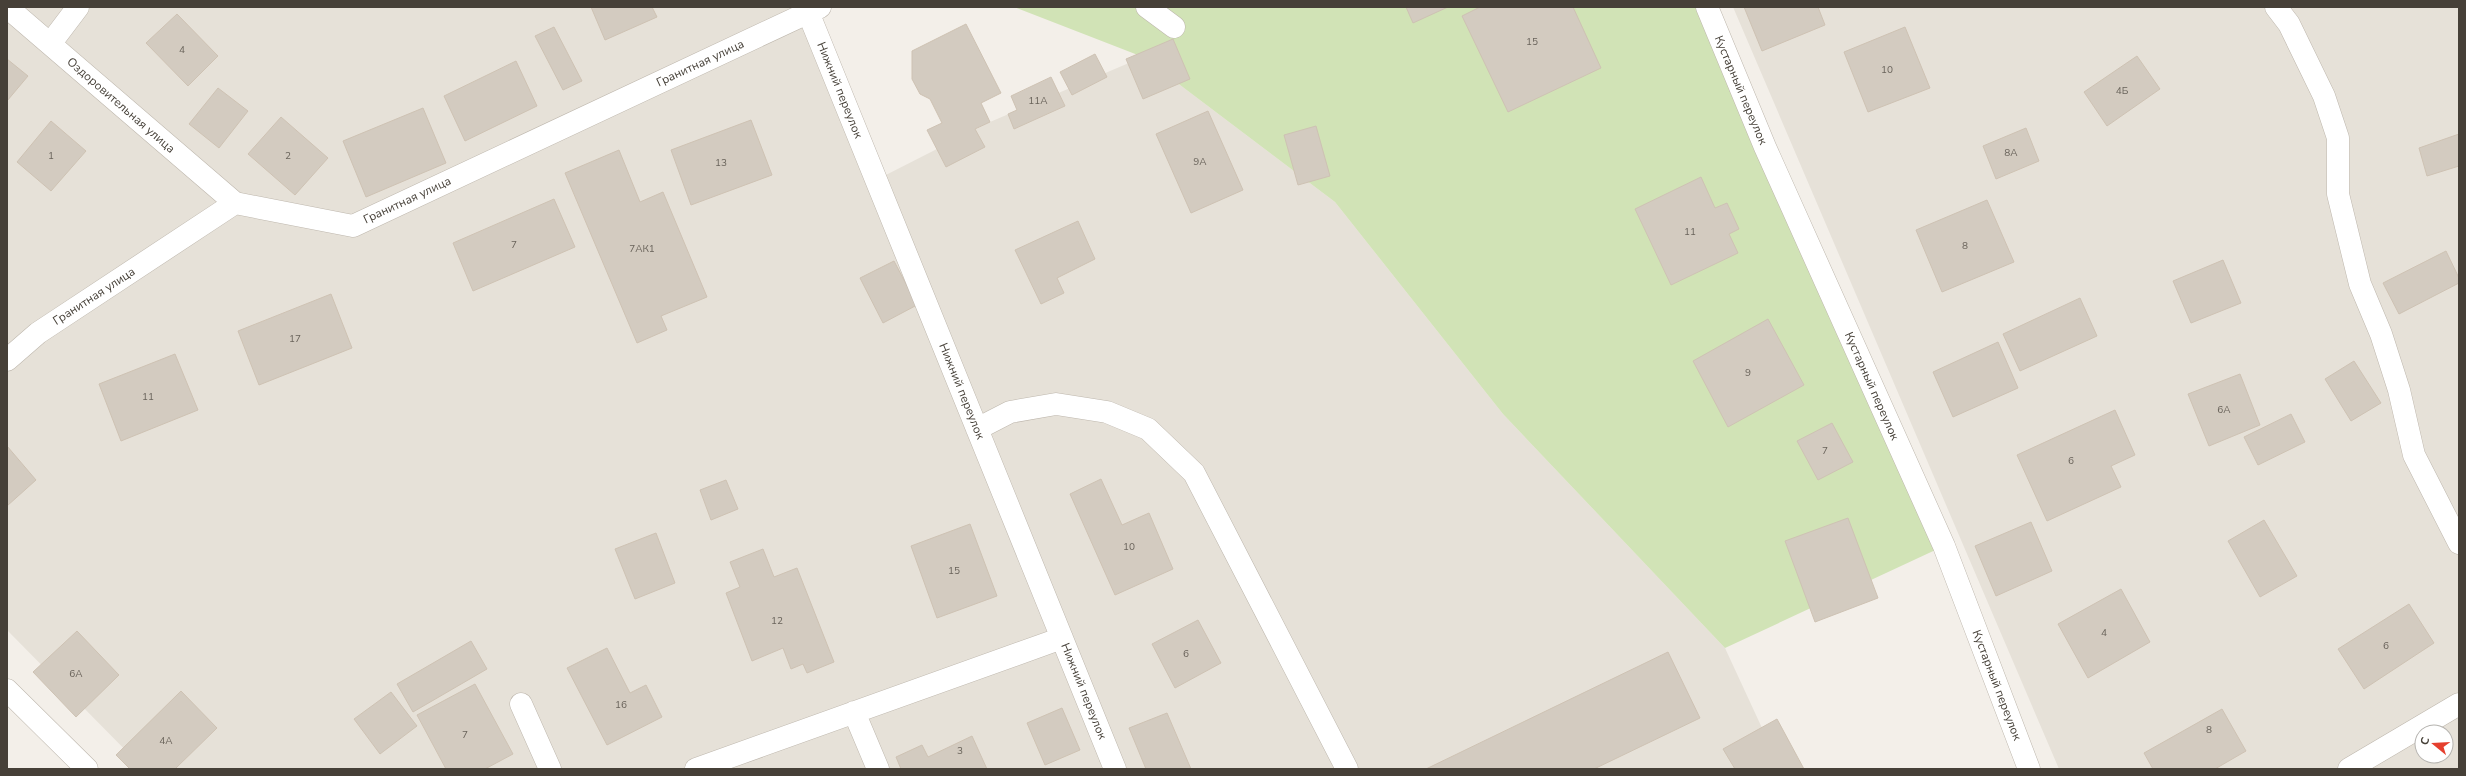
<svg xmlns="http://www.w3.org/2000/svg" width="2466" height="776" font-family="'Nunito Sans',sans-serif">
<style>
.residential{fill:#e6e1d8;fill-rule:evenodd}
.green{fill:#d1e3b6}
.building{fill:#d3cbc0;stroke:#cec2b3}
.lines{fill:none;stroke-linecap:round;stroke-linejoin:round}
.minor-casing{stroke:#beb7ad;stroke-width:23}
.minor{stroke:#fff;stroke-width:22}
.labels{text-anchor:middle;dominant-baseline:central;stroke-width:3;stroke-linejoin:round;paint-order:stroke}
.number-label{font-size:10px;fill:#69635a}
.street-label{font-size:12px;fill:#464038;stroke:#fff}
</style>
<rect width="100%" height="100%" fill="#f3efe9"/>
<path class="residential" d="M 7,7 L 820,7 L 809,12 L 876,180 L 990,122 L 1143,57 L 1335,202 L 1503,414 L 1725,648 L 1781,769 L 144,769 L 7,630 Z
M 1733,7 L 2459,7 L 2459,769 L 2059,769 ZM 2422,732 L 2446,732 L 2446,756 L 2422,756 Z"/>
<path class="green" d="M 1014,7 L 1707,7 L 1944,546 L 1725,648 L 1503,414 L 1335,202 L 1143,57 Z"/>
<path class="building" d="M 591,7 L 652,7 L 657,17 L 605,40 Z
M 1406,7 L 1448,7 L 1413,23 Z
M 1480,7 L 1573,7 L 1601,68 L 1508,112 L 1462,16 Z
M 1744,7 L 1818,7 L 1825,25 L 1762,51 Z
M 177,14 L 218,56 L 188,86 L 146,43 Z
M 966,24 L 1001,93 L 981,103 L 990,122 L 975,129 L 985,147 L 946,167 L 927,130 L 942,123 L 930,99 L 920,94 L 912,79 L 912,51 Z
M 554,27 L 582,81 L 563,90 L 535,36 Z
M 1905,27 L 1930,88 L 1868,112 L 1844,52 Z
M 1173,39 L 1190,79 L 1143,99 L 1126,59 Z
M 1095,54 L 1107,77 L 1072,95 L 1060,72 Z
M 2137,56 L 2160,89 L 2107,126 L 2084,92 Z
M 7,59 L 28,76 L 7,101 Z
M 516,61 L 537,106 L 465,141 L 444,96 Z
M 1051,77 L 1065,106 L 1014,129 L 1008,114 L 1017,110 L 1011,96 Z
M 218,88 L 248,111 L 219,148 L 189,124 Z
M 423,108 L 446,163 L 366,197 L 343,141 Z
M 1208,111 L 1243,190 L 1191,213 L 1156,134 Z
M 281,117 L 328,158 L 295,195 L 248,154 Z
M 751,120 L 772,175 L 691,205 L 671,150 Z
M 51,121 L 86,151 L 51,191 L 17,162 Z
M 1316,126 L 1330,176 L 1298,185 L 1284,135 Z
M 2026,128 L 2039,161 L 1996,179 L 1983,146 Z
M 2459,134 L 2459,166 L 2427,176 L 2419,148 Z
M 619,150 L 640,202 L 663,192 L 707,297 L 661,316 L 667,330 L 637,343 L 565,173 Z
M 1701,177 L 1715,208 L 1727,203 L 1739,229 L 1729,234 L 1738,253 L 1671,285 L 1635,209 Z
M 554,199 L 575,247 L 473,291 L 453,243 Z
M 1987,200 L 2014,262 L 1942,292 L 1916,230 Z
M 1078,221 L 1095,259 L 1057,278 L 1064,293 L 1041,304 L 1015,250 Z
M 2446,251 L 2459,278 L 2459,283 L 2399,314 L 2383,283 Z
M 2223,260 L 2241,303 L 2191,323 L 2173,281 Z
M 894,261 L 917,305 L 883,323 L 860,278 Z
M 331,294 L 352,348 L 259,385 L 238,331 Z
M 2080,298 L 2097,336 L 2020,371 L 2003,334 Z
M 1768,319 L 1804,385 L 1728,427 L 1693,361 Z
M 1998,342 L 2018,388 L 1953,417 L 1933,372 Z
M 175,354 L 198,410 L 121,441 L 99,384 Z
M 2354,361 L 2381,403 L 2351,421 L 2325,379 Z
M 2240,374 L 2260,425 L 2209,446 L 2188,394 Z
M 2115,410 L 2135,455 L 2111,466 L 2121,487 L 2047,521 L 2017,455 Z
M 2291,414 L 2305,442 L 2258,465 L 2244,437 Z
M 1832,423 L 1853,462 L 1818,480 L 1797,441 Z
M 7,446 L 36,480 L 7,506 Z
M 1101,479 L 1122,525 L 1149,513 L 1173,569 L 1115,595 L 1070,494 Z
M 726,480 L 738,509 L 711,520 L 700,490 Z
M 1848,518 L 1878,598 L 1815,622 L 1785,541 Z
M 2264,520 L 2297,576 L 2260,597 L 2228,541 Z
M 2031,522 L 2052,571 L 1996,596 L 1975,546 Z
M 970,524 L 997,596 L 937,618 L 911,546 Z
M 656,533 L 675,583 L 635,599 L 615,549 Z
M 763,549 L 774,577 L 797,568 L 834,662 L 807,673 L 803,664 L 791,669 L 783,648 L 752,661 L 726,593 L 740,587 L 730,562 Z
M 2121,589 L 2150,642 L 2088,678 L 2058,624 Z
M 2409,604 L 2434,643 L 2364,689 L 2338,649 Z
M 1198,620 L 1221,663 L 1175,688 L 1152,644 Z
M 77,631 L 119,675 L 76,717 L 33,672 Z
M 471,641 L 487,669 L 413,712 L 397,684 Z
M 607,648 L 630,693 L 646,685 L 662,717 L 607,745 L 567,668 Z
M 1668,652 L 1700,718 L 1594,769 L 1426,769 Z
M 475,684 L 513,754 L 485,769 L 446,769 L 417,715 Z
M 181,691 L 217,728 L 175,769 L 130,769 L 116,755 Z
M 391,692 L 417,726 L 380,754 L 354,719 Z
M 1062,708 L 1080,750 L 1045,765 L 1027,723 Z
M 2222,709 L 2246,751 L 2215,769 L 2153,769 L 2144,753 Z
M 1167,713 L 1191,769 L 1146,769 L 1129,728 Z
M 1777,719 L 1804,769 L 1735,769 L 1723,749 Z
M 972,736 L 987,769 L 901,769 L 896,757 L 922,745 L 928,757 Z"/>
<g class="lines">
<defs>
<path id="minor" d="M 7,7 L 235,203
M 1147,7 L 1174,27
M 1707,7 L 1765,147 L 1944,546 L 2029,769
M 2276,7 L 2289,24 L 2324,96 L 2338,138 L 2338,194 L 2360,284 L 2381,334 L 2399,390 L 2414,455 L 2459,543
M 808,12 L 1115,769
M 50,44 L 78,7
M 7,360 L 38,333 L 235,203 L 353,226 L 820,7
M 977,429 L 1010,412 L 1056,404 L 1107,412 L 1148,429 L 1194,473 L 1347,769
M 7,690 L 87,769
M 521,704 L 550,769
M 854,712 L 878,769
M 696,769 L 1062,638
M 2349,769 L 2459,704"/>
</defs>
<use href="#minor" class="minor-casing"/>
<use href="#minor" class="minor"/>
</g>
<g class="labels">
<g class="number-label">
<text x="1532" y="42">15</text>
<text x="182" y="50">4</text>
<text x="1887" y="70">10</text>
<text x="2122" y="91">4Б</text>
<text x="1038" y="101">11А</text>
<text x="2011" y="153">8А</text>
<text x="51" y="156">1</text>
<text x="288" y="156">2</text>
<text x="1200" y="162">9А</text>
<text x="721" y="163">13</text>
<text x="1690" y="232">11</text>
<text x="514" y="245">7</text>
<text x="1965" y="246">8</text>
<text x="642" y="249">7АК1</text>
<text x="295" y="339">17</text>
<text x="1748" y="373">9</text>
<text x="148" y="397">11</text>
<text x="2224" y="410">6А</text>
<text x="1825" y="451">7</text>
<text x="2071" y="461">6</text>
<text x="1129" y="547">10</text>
<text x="954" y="571">15</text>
<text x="777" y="621">12</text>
<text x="2104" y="633">4</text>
<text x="2386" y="646">6</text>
<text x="1186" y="654">6</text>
<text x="76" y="674">6А</text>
<text x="621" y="705">16</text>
<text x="2209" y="730">8</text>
<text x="465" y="735">7</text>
<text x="166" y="741">4А</text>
<text x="960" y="751">3</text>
</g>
<g class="street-label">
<text transform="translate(700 63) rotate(-25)">Гранитная улица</text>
<text transform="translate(840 90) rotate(68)">Нижний переулок</text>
<text transform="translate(1741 90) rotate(67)">Кустарный переулок</text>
<text transform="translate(121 105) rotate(41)">Оздоровительная улица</text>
<text transform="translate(407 200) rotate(-25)">Гранитная улица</text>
<text transform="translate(94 296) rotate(-33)">Гранитная улица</text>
<text transform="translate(1872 386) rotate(66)">Кустарный переулок</text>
<text transform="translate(962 391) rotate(68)">Нижний переулок</text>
<text transform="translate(1997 685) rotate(69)">Кустарный переулок</text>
<text transform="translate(1084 691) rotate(68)">Нижний переулок</text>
</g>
</g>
<rect width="2466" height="776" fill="none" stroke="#464038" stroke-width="16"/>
<g transform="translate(2434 744) rotate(288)"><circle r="19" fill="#ffffff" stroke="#b5b3af"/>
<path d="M0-3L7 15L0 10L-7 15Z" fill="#e5402e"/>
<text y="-6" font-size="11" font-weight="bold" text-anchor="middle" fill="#464038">С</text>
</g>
</svg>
